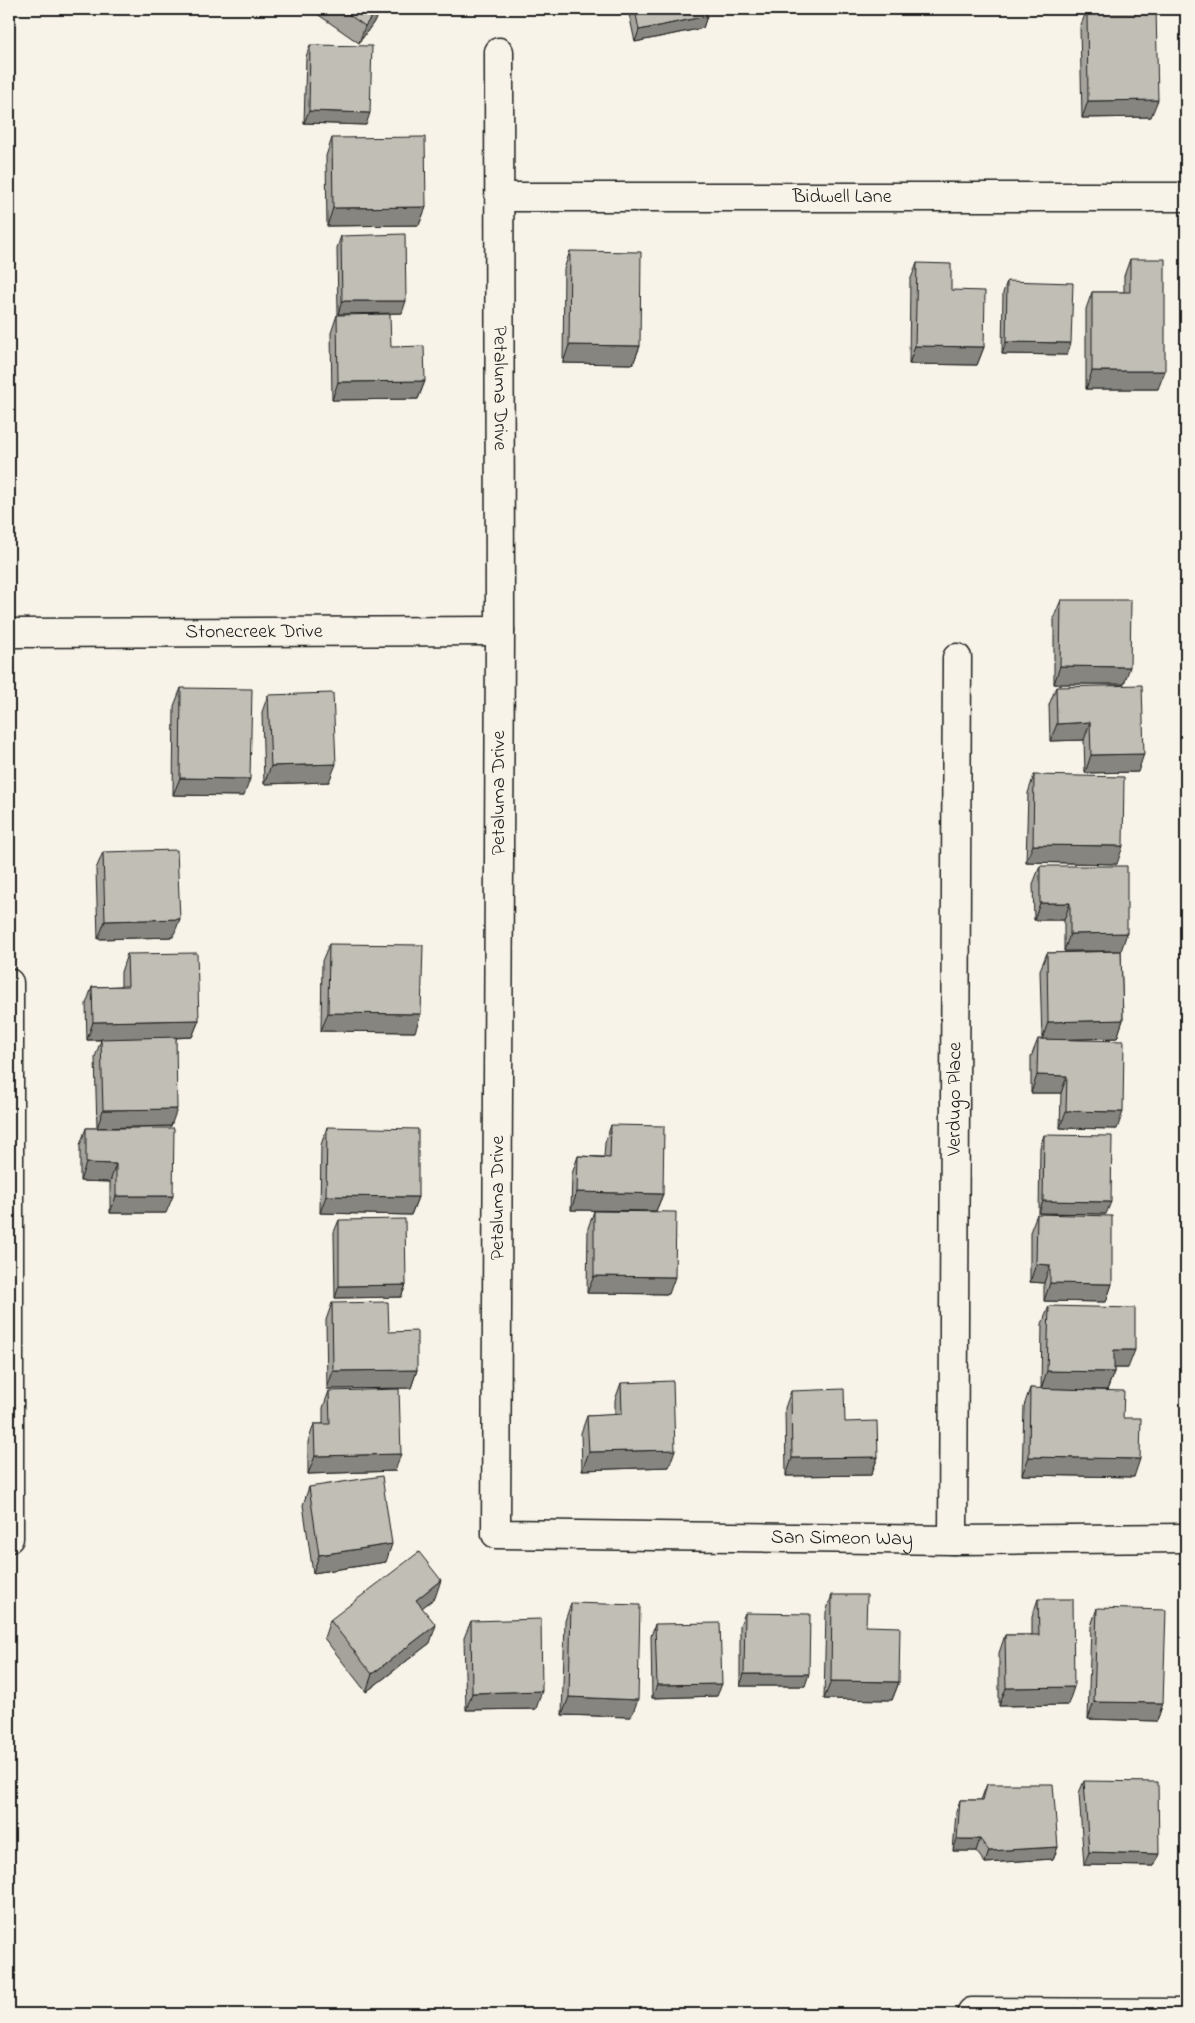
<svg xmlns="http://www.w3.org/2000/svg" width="1195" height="2023" font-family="'Indie Flower',sans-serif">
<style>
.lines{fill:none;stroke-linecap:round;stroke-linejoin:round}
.minor-casing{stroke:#1c1c1c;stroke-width:31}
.minor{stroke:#f7f3e8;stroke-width:28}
.wall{fill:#a5a39c;stroke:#1c1c1c}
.shaded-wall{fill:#86857f;stroke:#1c1c1c}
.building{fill:#c0beb5;stroke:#1c1c1c}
.labels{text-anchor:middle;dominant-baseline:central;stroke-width:4;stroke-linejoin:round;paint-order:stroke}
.street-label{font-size:20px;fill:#1c1c1c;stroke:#f7f3e8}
</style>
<rect width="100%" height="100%" fill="#f7f3e8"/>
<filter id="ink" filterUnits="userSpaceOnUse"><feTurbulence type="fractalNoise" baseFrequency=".02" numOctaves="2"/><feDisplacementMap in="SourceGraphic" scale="10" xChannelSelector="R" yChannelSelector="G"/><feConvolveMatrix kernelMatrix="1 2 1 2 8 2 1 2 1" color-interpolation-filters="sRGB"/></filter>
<g filter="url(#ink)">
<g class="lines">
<defs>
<g id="minor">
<path id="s1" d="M 499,52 L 500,631 L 496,1534 L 953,1540 L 1186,1538"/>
<path id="s2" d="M 500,197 L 1186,197"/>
<path id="s3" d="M 9,633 L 500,631"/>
<path d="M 9,983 L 9,1538"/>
<path id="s4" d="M 953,1540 L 957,658"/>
<path d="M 972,2012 L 1186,2013"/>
</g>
</defs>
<use href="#minor" class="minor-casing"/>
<use href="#minor" class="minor"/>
</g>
<path class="wall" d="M 310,9 L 383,9 L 359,43 Z
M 628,9 L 705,9 L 707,16 L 703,28 L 635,42 Z
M 1087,10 L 1151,117 L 1082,118 L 1080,27 Z
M 310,45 L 366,125 L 304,123 L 306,57 Z
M 332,138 L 426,207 L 419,225 L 327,226 L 326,156 Z
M 341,236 L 402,313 L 338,314 L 337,248 Z
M 570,251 L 640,346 L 633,364 L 563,363 L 564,269 Z
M 1130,259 L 1158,389 L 1086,389 L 1086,309 L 1092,292 L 1124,292 L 1124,276 Z
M 917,263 L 951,290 L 984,347 L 977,365 L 909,364 L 910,281 Z
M 1007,281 L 1067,355 L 1002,354 L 1003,293 Z
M 337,315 L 391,347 L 425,381 L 418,399 L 332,400 L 331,333 Z
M 1061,600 L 1124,684 L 1054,684 L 1054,617 Z
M 1056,687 L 1138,772 L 1085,773 L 1084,740 L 1050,741 L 1049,705 Z
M 181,688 L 244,796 L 173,795 L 174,706 Z
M 268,695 L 329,782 L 264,784 L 262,712 Z
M 1034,775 L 1117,864 L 1026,862 L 1028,793 Z
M 103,852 L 173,937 L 98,939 L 96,869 Z
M 1040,866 L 1121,951 L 1123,1020 L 1117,1038 L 1053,1040 L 1117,1129 L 1060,1128 L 1061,1093 L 1031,1093 L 1031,1057 L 1038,1039 L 1042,1040 L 1040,970 L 1047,953 L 1118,951 L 1064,951 L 1064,920 L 1034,920 L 1033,884 Z
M 329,944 L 415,1032 L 321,1031 L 322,961 Z
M 127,954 L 199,1020 L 192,1037 L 176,1038 L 171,1126 L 97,1128 L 166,1213 L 110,1213 L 110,1182 L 80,1181 L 80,1145 L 86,1128 L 97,1128 L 95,1057 L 101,1040 L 87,1040 L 86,1004 L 92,987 L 121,986 L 121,972 Z
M 611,1125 L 663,1194 L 656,1211 L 571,1210 L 572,1174 L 578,1156 L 604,1157 L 605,1143 Z
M 327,1127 L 418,1197 L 411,1215 L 320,1213 L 321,1145 Z
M 1044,1135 L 1106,1214 L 1039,1213 L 1040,1147 Z
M 594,1211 L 669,1294 L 587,1293 L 588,1228 Z
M 1037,1214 L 1112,1284 L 1106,1302 L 1044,1301 L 1044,1283 L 1030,1282 L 1030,1232 Z
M 339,1220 L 406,1285 L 401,1297 L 335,1298 L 334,1232 Z
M 332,1303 L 389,1332 L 417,1370 L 411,1388 L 327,1389 L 326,1320 Z
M 1049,1306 L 1128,1368 L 1114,1368 L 1114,1372 L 1107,1390 L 1123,1418 L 1134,1477 L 1022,1475 L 1024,1406 L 1030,1388 L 1041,1389 L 1042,1324 Z
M 621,1383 L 669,1467 L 582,1470 L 581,1433 L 587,1416 L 615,1415 L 615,1400 Z
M 329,1391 L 395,1471 L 308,1474 L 308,1442 L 314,1424 L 323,1424 L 323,1408 Z
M 791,1391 L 845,1422 L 878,1457 L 871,1475 L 786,1476 L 785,1408 Z
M 309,1487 L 386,1562 L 313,1573 L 303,1505 Z
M 832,1595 L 866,1626 L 899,1682 L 892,1700 L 824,1699 L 826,1612 Z
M 435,1598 L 422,1607 L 430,1643 L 366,1692 L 324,1638 L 330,1620 Z
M 1038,1599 L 1068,1705 L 999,1706 L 999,1653 L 1005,1635 L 1032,1635 L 1032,1617 Z
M 571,1603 L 631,1717 L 562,1715 L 565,1621 Z
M 1097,1608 L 1163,1703 L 1157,1721 L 1088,1719 L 1091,1626 Z
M 745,1613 L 805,1686 L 740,1686 L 740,1625 Z
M 471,1621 L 536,1709 L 466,1710 L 464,1638 Z
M 655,1624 L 717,1696 L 652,1698 L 651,1636 Z
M 1084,1781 L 1154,1866 L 1084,1865 L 1079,1793 Z
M 987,1784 L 1058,1847 L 1053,1859 L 985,1863 L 976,1851 L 953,1851 L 956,1812 L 960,1800 L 981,1800 Z"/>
<path class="shaded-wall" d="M 377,9 L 383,9 L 359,43 L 365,26 Z
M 707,16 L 703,28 L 635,42 L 639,30 Z
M 1158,100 L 1151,117 L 1082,118 L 1088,101 Z
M 309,111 L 370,113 L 366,125 L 304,123 Z
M 426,207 L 419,225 L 327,226 L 333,208 Z
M 342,301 L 406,301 L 402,313 L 338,314 Z
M 1006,342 L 1071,343 L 1067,355 L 1002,354 Z
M 569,345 L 640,346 L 633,364 L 563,363 Z
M 915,346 L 984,347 L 977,365 L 909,364 Z
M 1092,371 L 1165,371 L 1158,389 L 1086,389 Z
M 425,381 L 418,399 L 332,400 L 338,382 Z
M 1060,666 L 1130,667 L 1124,684 L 1054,684 Z
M 1090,722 L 1084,740 L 1050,741 L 1057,724 Z
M 1144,754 L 1138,772 L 1085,773 L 1091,755 Z
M 336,764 L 329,782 L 264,784 L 271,766 Z
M 180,778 L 250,779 L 244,796 L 173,795 Z
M 1033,845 L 1123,846 L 1117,864 L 1026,862 Z
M 1040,903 L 1070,903 L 1064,920 L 1034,920 Z
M 180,919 L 173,937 L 98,939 L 105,921 Z
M 1127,933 L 1121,951 L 1064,951 L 1070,934 Z
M 328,1013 L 421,1014 L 415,1032 L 321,1031 Z
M 199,1020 L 192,1037 L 87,1040 L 93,1022 Z
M 1123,1020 L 1117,1038 L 1042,1040 L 1048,1022 Z
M 1037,1075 L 1067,1076 L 1061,1093 L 1031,1093 Z
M 177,1109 L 171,1126 L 97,1128 L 103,1110 Z
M 1066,1111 L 1123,1112 L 1117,1129 L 1060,1128 Z
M 86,1163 L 116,1164 L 110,1182 L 80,1181 Z
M 577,1192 L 663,1194 L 656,1211 L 571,1210 Z
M 116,1196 L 173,1196 L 166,1213 L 110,1213 Z
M 326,1196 L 418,1197 L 411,1215 L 320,1213 Z
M 1043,1201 L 1111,1202 L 1106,1214 L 1039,1213 Z
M 1036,1264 L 1050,1265 L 1044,1283 L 1030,1282 Z
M 594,1276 L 675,1277 L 669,1294 L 587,1293 Z
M 1050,1283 L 1112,1284 L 1106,1302 L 1044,1301 Z
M 406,1285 L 401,1297 L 335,1298 L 339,1286 Z
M 1114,1350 L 1135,1350 L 1128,1368 L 1108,1368 Z
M 417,1370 L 411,1388 L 327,1389 L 333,1371 Z
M 1047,1371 L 1114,1372 L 1107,1390 L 1041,1389 Z
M 675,1450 L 669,1467 L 582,1470 L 589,1452 Z
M 401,1454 L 395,1471 L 308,1474 L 315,1456 Z
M 878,1457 L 871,1475 L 786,1476 L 792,1458 Z
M 1029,1457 L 1140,1459 L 1134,1477 L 1022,1475 Z
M 392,1544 L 386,1562 L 313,1573 L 319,1555 Z
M 441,1580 L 435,1598 L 410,1617 L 416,1600 Z
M 436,1625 L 430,1643 L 366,1692 L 372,1674 Z
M 744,1674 L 809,1674 L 805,1686 L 740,1686 Z
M 831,1681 L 899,1682 L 892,1700 L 824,1699 Z
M 722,1684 L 717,1696 L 652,1698 L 657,1685 Z
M 1074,1687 L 1068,1705 L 999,1706 L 1006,1688 Z
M 542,1691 L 536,1709 L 466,1710 L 472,1693 Z
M 569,1697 L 638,1700 L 631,1717 L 562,1715 Z
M 1094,1702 L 1163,1703 L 1157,1721 L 1088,1719 Z
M 957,1839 L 980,1839 L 976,1851 L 953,1851 Z
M 1058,1847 L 1053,1859 L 985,1863 L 989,1851 Z
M 1089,1852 L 1159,1854 L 1154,1866 L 1084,1865 Z"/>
<path class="building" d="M 341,9 L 377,9 L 365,26 Z
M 635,9 L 705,9 L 707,16 L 639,30 Z
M 1156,9 L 1158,100 L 1088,101 L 1087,10 Z
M 310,45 L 372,46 L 370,113 L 309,111 Z
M 425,137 L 426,207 L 333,208 L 332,138 Z
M 405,234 L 406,301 L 342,301 L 341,236 Z
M 570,251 L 641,252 L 640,346 L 569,345 Z
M 1130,259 L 1165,259 L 1165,371 L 1092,371 L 1092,292 L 1130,292 Z
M 917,263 L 951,264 L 951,290 L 985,291 L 984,347 L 915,346 Z
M 1007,281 L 1073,283 L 1071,343 L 1006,342 Z
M 390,314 L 391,347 L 424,346 L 425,381 L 338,382 L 337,315 Z
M 1061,600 L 1131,600 L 1130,667 L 1060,666 Z
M 1142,685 L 1144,754 L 1091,755 L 1090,722 L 1057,724 L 1056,687 Z
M 181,688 L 252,689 L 250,779 L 180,778 Z
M 333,693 L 336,764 L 271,766 L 268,695 Z
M 1034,775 L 1124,777 L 1123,846 L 1033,845 Z
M 177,850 L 180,919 L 105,921 L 103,852 Z
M 1040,866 L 1127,866 L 1127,933 L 1070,934 L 1070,903 L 1040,903 Z
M 329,944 L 423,945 L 421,1014 L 328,1013 Z
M 1121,951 L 1123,1020 L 1048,1022 L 1047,953 Z
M 197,953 L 199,1020 L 93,1022 L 92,987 L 128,986 L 127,954 Z
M 176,1037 L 177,1109 L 103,1110 L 101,1039 Z
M 1038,1039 L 1124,1041 L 1123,1112 L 1066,1111 L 1067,1076 L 1037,1075 Z
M 611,1125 L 664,1126 L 663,1194 L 577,1192 L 578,1156 L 610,1158 Z
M 327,1127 L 418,1129 L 418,1197 L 326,1196 Z
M 86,1128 L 174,1128 L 173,1196 L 116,1196 L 116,1164 L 86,1163 Z
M 1044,1135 L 1112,1136 L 1111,1202 L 1043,1201 Z
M 594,1211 L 676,1212 L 675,1277 L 594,1276 Z
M 1037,1214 L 1112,1216 L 1112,1284 L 1050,1283 L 1050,1265 L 1036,1264 Z
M 405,1219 L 406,1285 L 339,1286 L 339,1220 Z
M 388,1302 L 389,1332 L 417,1331 L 417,1370 L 333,1371 L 332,1303 Z
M 1049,1306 L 1135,1308 L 1135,1350 L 1114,1350 L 1114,1372 L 1047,1371 Z
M 673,1381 L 675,1450 L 589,1452 L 587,1416 L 622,1414 L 621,1383 Z
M 1030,1388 L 1124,1391 L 1123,1418 L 1141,1418 L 1140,1459 L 1029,1457 Z
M 399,1389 L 401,1454 L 315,1456 L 314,1424 L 330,1424 L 329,1391 Z
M 844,1389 L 845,1422 L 877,1421 L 878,1457 L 792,1458 L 791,1391 Z
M 382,1476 L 392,1544 L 319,1555 L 309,1487 Z
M 419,1552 L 441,1580 L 416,1600 L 436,1625 L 372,1674 L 330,1620 Z
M 832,1595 L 867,1595 L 866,1626 L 900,1627 L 899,1682 L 831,1681 Z
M 1038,1599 L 1073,1599 L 1074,1687 L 1006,1688 L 1005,1635 L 1039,1635 Z
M 571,1603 L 640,1605 L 638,1700 L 569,1697 Z
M 1097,1608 L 1166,1610 L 1163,1703 L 1094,1702 Z
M 745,1613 L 810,1614 L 809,1674 L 744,1674 Z
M 541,1619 L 542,1691 L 472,1693 L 471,1621 Z
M 720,1623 L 722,1684 L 657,1685 L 655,1624 Z
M 1084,1781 L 1158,1782 L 1159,1854 L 1089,1852 Z
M 987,1784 L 1053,1784 L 1058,1847 L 989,1851 L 980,1839 L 957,1839 L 960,1800 L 983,1800 Z"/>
</g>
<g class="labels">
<g class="street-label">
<text stroke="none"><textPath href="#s2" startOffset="342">Bidwell Lane</textPath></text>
<text stroke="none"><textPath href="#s1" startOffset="336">Petaluma Drive</textPath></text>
<text stroke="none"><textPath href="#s3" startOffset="245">Stonecreek Drive</textPath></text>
<text transform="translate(499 793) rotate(-90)">Petaluma Drive</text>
<text stroke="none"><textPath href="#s4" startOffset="441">Verdugo Place</textPath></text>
<text transform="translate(498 1198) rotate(-90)">Petaluma Drive</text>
<text stroke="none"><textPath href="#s1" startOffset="1828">San Simeon Way</textPath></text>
</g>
</g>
<rect width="1195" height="2023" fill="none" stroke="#f7f3e8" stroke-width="30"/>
<rect x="15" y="15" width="1165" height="1993" fill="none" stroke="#1c1c1c" stroke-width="2" filter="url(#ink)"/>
</svg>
